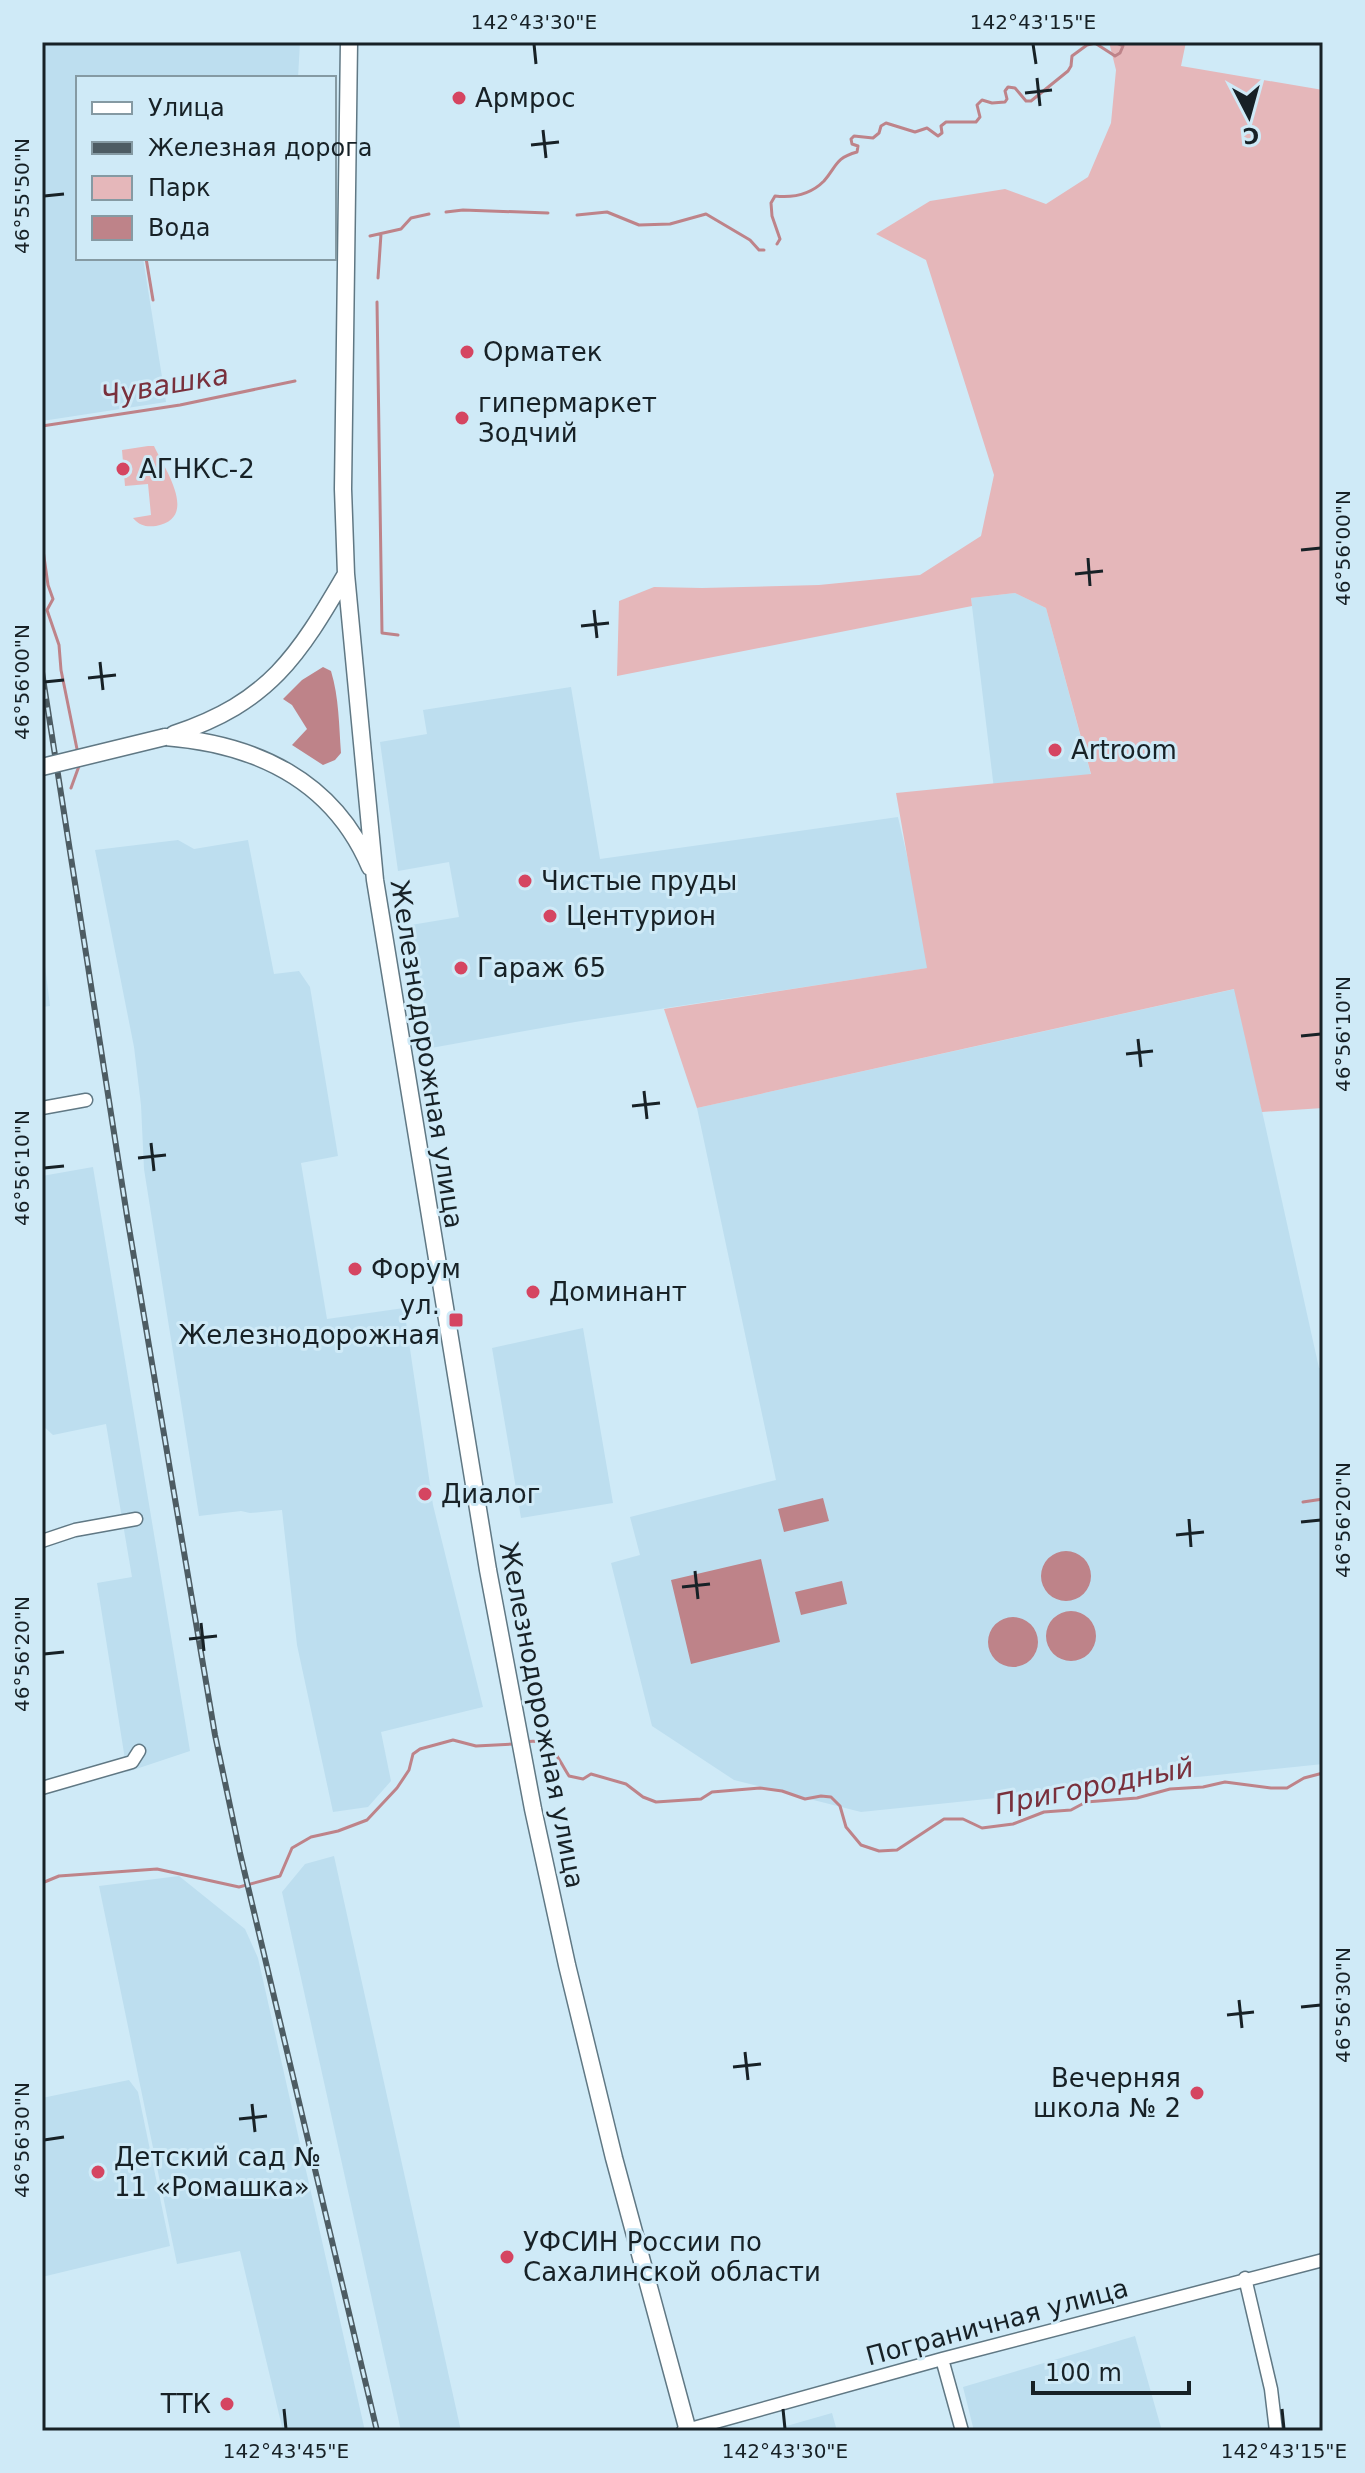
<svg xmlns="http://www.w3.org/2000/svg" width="1365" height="2473" font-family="'DejaVu Sans',sans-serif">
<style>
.built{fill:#bddeef}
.green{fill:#e5b7ba}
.water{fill:#be8389}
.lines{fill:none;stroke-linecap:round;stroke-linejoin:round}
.stream{stroke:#be8389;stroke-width:3}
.minor-casing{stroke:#607884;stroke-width:15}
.secondary-casing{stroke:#607884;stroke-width:19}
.minor{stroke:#fff;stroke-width:12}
.secondary{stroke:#fff;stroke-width:16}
.rail-casing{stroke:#4d5c63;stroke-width:6}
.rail{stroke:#cfeaf7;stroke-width:3;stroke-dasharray:9;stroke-linecap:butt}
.secondary-bridge-casing{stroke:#607884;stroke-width:19;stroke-linecap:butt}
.secondary-bridge{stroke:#fff;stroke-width:16}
.ticks{fill:none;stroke:#172126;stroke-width:3}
.poi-dot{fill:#d54561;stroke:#cfeaf7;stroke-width:3}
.labels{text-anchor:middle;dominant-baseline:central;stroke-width:6;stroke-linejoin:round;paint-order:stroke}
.poi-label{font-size:26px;fill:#172126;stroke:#cfeaf7;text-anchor:start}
.street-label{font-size:26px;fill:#172126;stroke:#cfeaf7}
.water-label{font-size:28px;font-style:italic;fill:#79303c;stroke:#cfeaf7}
.neatline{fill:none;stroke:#172126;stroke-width:3}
.ticks-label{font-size:20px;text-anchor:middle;fill:#172126}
</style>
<rect width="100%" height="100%" fill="#cfeaf7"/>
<path class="built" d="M 42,42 L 300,42 L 298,78 L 78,78 L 78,258 L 143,258 L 166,402 L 42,421 Z
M 1015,593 L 1046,608 L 1091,775 L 994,789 L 971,598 Z
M 571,687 L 600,859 L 898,817 L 915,890 L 928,968 L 575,1022 L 431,1048 L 411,925 L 459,917 L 449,862 L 398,871 L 380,742 L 427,734 L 423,710 Z
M 178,840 L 194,849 L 248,840 L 274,974 L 299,971 L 310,987 L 338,1156 L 301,1163 L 327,1319 L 404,1308 L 433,1505 L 483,1707 L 381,1732 L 391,1781 L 368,1807 L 333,1812 L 297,1645 L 282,1510 L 250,1513 L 241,1511 L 199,1516 L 144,1169 L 141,1105 L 134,1047 L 95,850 Z
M 42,942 L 50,1006 L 42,1007 Z
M 1235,989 L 1319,1368 L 1323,1368 L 1323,1764 L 861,1812 L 734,1780 L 652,1726 L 611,1563 L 640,1555 L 630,1517 L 776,1480 L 697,1108 Z
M 93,1167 L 190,1751 L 127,1772 L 97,1583 L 132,1577 L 106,1424 L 53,1435 L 42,1425 L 42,1176 Z
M 583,1328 L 613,1503 L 521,1518 L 492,1348 Z
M 334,1856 L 461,2431 L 401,2431 L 282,1892 L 305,1864 Z
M 179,1876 L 245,1929 L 258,1958 L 365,2431 L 283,2431 L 240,2251 L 177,2264 L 99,1886 Z
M 129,2080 L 138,2092 L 170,2246 L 42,2277 L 42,2098 Z
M 1135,2336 L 1162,2431 L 974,2431 L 963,2387 Z
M 832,2413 L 837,2431 L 769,2431 Z"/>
<path class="green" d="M 1109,42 L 1186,42 L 1181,66 L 1323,90 L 1323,1108 L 1262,1112 L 1234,989 L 697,1108 L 664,1009 L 927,968 L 896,793 L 1091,774 L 1046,608 L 1015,593 L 971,598 L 972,606 L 617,676 L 619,601 L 654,587 L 702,588 L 819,585 L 920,575 L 981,536 L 994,475 L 926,260 L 876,234 L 930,201 L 1005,189 L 1046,204 L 1088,177 L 1111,123 L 1116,70 Z
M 148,446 L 154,446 C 164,468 200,518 156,526 C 146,527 140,526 133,518 L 151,515 L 148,484 L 125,486 L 122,450 Z"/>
<path class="water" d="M 323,667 L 331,671 C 339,697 339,726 341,753 L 335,760 L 323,765 L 292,745 L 307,729 L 292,705 L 283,699 L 302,680 Z
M 823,1498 L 829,1521 L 784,1532 L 778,1509 Z
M1041 1576a25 25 0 1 1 50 0a25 25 0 1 1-50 0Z
M 761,1559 L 780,1642 L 691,1664 L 671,1580 Z
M 842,1581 L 847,1604 L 801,1615 L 795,1592 Z
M1046 1636a25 25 0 1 1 50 0a25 25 0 1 1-50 0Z
M988 1642a25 25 0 1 1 50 0a25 25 0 1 1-50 0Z"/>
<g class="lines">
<path class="stream" d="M 446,212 L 463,210 L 548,213
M 577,215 L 607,212 L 639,225 L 670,224 L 706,214 L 750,240 L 759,250 L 764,250
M 370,236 L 401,229 L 411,218 L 429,214
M 777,244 L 780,239 L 772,216 L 771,203 L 775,196 C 793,198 811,194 824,181 C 837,166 835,158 857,152 L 858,146 L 852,144 L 851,139 L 854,136 L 873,138 L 879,133 L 881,126 L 886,123 L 915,132 L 927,128 L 938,136 L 942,133 L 941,126 L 946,122 L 976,122 L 980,117 L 977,105 L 982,100 L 992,103 L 1005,102 L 1007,99 L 1005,91 L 1008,87 L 1015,88 L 1026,101 L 1031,101 L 1068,71 L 1071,66 L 1072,56 L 1087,45 L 1095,43 L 1115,56 L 1120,53 L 1123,46 L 1114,42
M 146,258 L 153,300
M 378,278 L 381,234
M 377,302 L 382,633 L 398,635
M 42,426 L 180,405 L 295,381
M 42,543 L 48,585 L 53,599 L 47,610 L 59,645 L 61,670 L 78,754
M 71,788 L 79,766
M 1303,1502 L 1323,1499
M 525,1742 C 552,1737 556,1756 569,1776 L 583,1779 L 591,1774 L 626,1784 L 643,1797 L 656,1802 L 701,1799 L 712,1792 L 760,1788 L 782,1791 L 805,1799 L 821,1796 L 831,1797 L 840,1806 L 846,1827 L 861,1845 L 879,1851 L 897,1850 L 944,1819 L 963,1819 L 982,1828 L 1013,1824 L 1044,1812 L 1071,1810 L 1086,1802 L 1137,1798 L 1170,1789 L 1203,1787 L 1225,1782 L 1271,1788 L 1287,1788 L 1304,1778 L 1323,1773
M 42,1883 L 59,1876 L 157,1869 L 239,1887 L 280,1876 L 292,1848 L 311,1837 L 338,1831 L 367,1820 L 397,1788 L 409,1770 L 413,1754 L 420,1749 L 453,1740 L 476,1746 L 513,1744"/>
<defs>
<path id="minor" d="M 42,1108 L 86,1100
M 42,1541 L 75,1530 L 136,1519
M 42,1788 L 132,1762 L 139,1751
M 1245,2278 L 1271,2389 L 1276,2431
M 942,2359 L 962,2431
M 683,2431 L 942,2359 L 1323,2260"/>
<path id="secondary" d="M 349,42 L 343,489 L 346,574 L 375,880 L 488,1570 L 533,1809 L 567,1965 L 614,2158 L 688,2431
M 174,734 C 270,702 298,656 346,574
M 165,737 C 255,744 333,780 370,867"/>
</defs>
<use href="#minor" class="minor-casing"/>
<use href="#secondary" class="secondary-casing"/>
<use href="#minor" class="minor"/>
<use href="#secondary" class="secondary"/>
<defs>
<path id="rail" d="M 42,672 L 127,1216 L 215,1735 L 240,1853 L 377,2431"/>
</defs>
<use href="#rail" class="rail-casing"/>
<use href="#rail" class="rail"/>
<defs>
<path id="secondary-bridge" d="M 42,767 L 165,737"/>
</defs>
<use href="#secondary-bridge" class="secondary-bridge-casing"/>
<use href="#secondary-bridge" class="secondary-bridge"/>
</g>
<path class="ticks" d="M 534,44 L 536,64M 1033,44 L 1036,64M 1037,78 L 1040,106M 1025,93 L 1052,90M 543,130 L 546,158M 531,145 L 559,142M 44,196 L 64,194M 1301,550 L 1321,548M 1088,558 L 1090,586M 1075,574 L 1103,571M 594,610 L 597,638M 581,626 L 609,623M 100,662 L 103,690M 88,678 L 116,675M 44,682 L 64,680M 1301,1036 L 1321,1034M 1138,1039 L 1141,1067M 1126,1054 L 1153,1051M 644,1091 L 647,1119M 632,1106 L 660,1103M 151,1143 L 154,1171M 138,1158 L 166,1155M 44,1168 L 64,1166M 1189,1519 L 1191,1547M 1301,1522 L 1321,1520M 1176,1535 L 1204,1532M 695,1571 L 698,1599M 682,1587 L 710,1584M 201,1623 L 204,1651M 189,1639 L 217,1636M 44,1654 L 64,1652M 1239,2000 L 1242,2028M 1301,2007 L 1321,2005M 1227,2015 L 1254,2012M 745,2052 L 748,2080M 733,2067 L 761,2064M 252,2104 L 255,2132M 239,2119 L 267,2116M 44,2140 L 64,2137M 284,2409 L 286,2429M 783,2409 L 785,2429M 1282,2409 L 1284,2429"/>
<g class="poi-dot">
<circle cx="459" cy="98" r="8"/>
<circle cx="467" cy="352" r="8"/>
<circle cx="462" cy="418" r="8"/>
<circle cx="123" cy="469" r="8"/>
<circle cx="1055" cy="750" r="8"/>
<circle cx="525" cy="881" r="8"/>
<circle cx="550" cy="916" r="8"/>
<circle cx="461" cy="968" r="8"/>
<circle cx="355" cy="1269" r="8"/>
<circle cx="533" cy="1292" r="8"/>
<rect x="448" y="1312" width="16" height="16" rx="4"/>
<circle cx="425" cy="1494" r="8"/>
<circle cx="1197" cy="2093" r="8"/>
<circle cx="98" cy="2172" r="8"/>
<circle cx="507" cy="2257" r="8"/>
<circle cx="227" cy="2404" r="8"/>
</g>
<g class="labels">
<g class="poi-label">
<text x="475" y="98">Армрос</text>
<text x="483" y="352">Орматек</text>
<text x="478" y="403">гипермаркет<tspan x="478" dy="30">Зодчий</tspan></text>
<text x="139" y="469">АГНКС-2</text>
<text x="1071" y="750">Artroom</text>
<text x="541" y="881">Чистые пруды</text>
<text x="566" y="916">Центурион</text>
<text x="477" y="968">Гараж 65</text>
<text x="371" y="1269">Форум</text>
<text x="549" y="1292">Доминант</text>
<text x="440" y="1305" text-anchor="end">ул.<tspan x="440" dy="30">Железнодорожная</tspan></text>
<text x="441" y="1494">Диалог</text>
<text x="1181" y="2078" text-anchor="end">Вечерняя<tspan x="1181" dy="30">школа № 2</tspan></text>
<text x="114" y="2157">Детский сад №<tspan x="114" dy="30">11 «Ромашка»</tspan></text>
<text x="523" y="2242">УФСИН России по<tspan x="523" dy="30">Сахалинской области</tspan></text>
<text x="211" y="2404" text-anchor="end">ТТК</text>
</g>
<g class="street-label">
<text transform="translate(427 1054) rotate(81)">Железнодорожная улица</text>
<text transform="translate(542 1715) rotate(79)">Железнодорожная улица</text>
<text transform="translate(997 2322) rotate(-15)">Пограничная улица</text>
</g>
<g class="water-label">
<text transform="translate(165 385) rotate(-10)">Чувашка</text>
<text transform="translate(1094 1786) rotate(-11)">Пригородный</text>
</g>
</g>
<rect width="1365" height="2473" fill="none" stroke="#cfeaf7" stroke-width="88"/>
<rect x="76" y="76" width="260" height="184" fill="#cfeaf7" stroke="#859aa3" stroke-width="2"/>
<rect x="92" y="102" width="40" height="12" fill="#ffffff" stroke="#859aa3" stroke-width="2"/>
<text x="148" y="116" font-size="24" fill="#172126">Улица</text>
<rect x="92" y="142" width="40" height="12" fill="#4d5c63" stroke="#859aa3" stroke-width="2"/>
<text x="148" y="156" font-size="24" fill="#172126">Железная дорога</text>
<rect x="92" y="176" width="40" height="24" fill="#e5b7ba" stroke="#859aa3" stroke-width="2"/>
<text x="148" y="196" font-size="24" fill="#172126">Парк</text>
<rect x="92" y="216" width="40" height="24" fill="#be8389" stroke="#859aa3" stroke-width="2"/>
<text x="148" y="236" font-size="24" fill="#172126">Вода</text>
<g transform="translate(1249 116) rotate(174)" stroke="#cfeaf7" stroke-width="6" paint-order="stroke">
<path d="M0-6L14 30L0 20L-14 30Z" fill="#172126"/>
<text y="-12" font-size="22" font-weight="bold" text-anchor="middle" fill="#172126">С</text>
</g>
<path d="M1033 2381v12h156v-12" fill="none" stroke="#172126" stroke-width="4"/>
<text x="1045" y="2381" font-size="24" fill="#172126" stroke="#cfeaf7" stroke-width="6" paint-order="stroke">100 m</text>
<rect x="44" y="44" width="1277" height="2385" class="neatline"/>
<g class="ticks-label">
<text x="534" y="29">142°43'30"E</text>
<text x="1033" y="29">142°43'15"E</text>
<text transform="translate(22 196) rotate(-90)" y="7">46°55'50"N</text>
<text transform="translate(1343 548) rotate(-90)" y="7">46°56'00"N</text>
<text transform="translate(22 682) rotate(-90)" y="7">46°56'00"N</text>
<text transform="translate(1343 1034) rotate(-90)" y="7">46°56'10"N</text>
<text transform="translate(22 1168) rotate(-90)" y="7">46°56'10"N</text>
<text transform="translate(1343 1520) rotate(-90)" y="7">46°56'20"N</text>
<text transform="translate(22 1654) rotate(-90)" y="7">46°56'20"N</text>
<text transform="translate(1343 2005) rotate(-90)" y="7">46°56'30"N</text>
<text transform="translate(22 2140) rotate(-90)" y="7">46°56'30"N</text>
<text x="286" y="2458">142°43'45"E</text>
<text x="785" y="2458">142°43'30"E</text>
<text x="1284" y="2458">142°43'15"E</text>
</g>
</svg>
